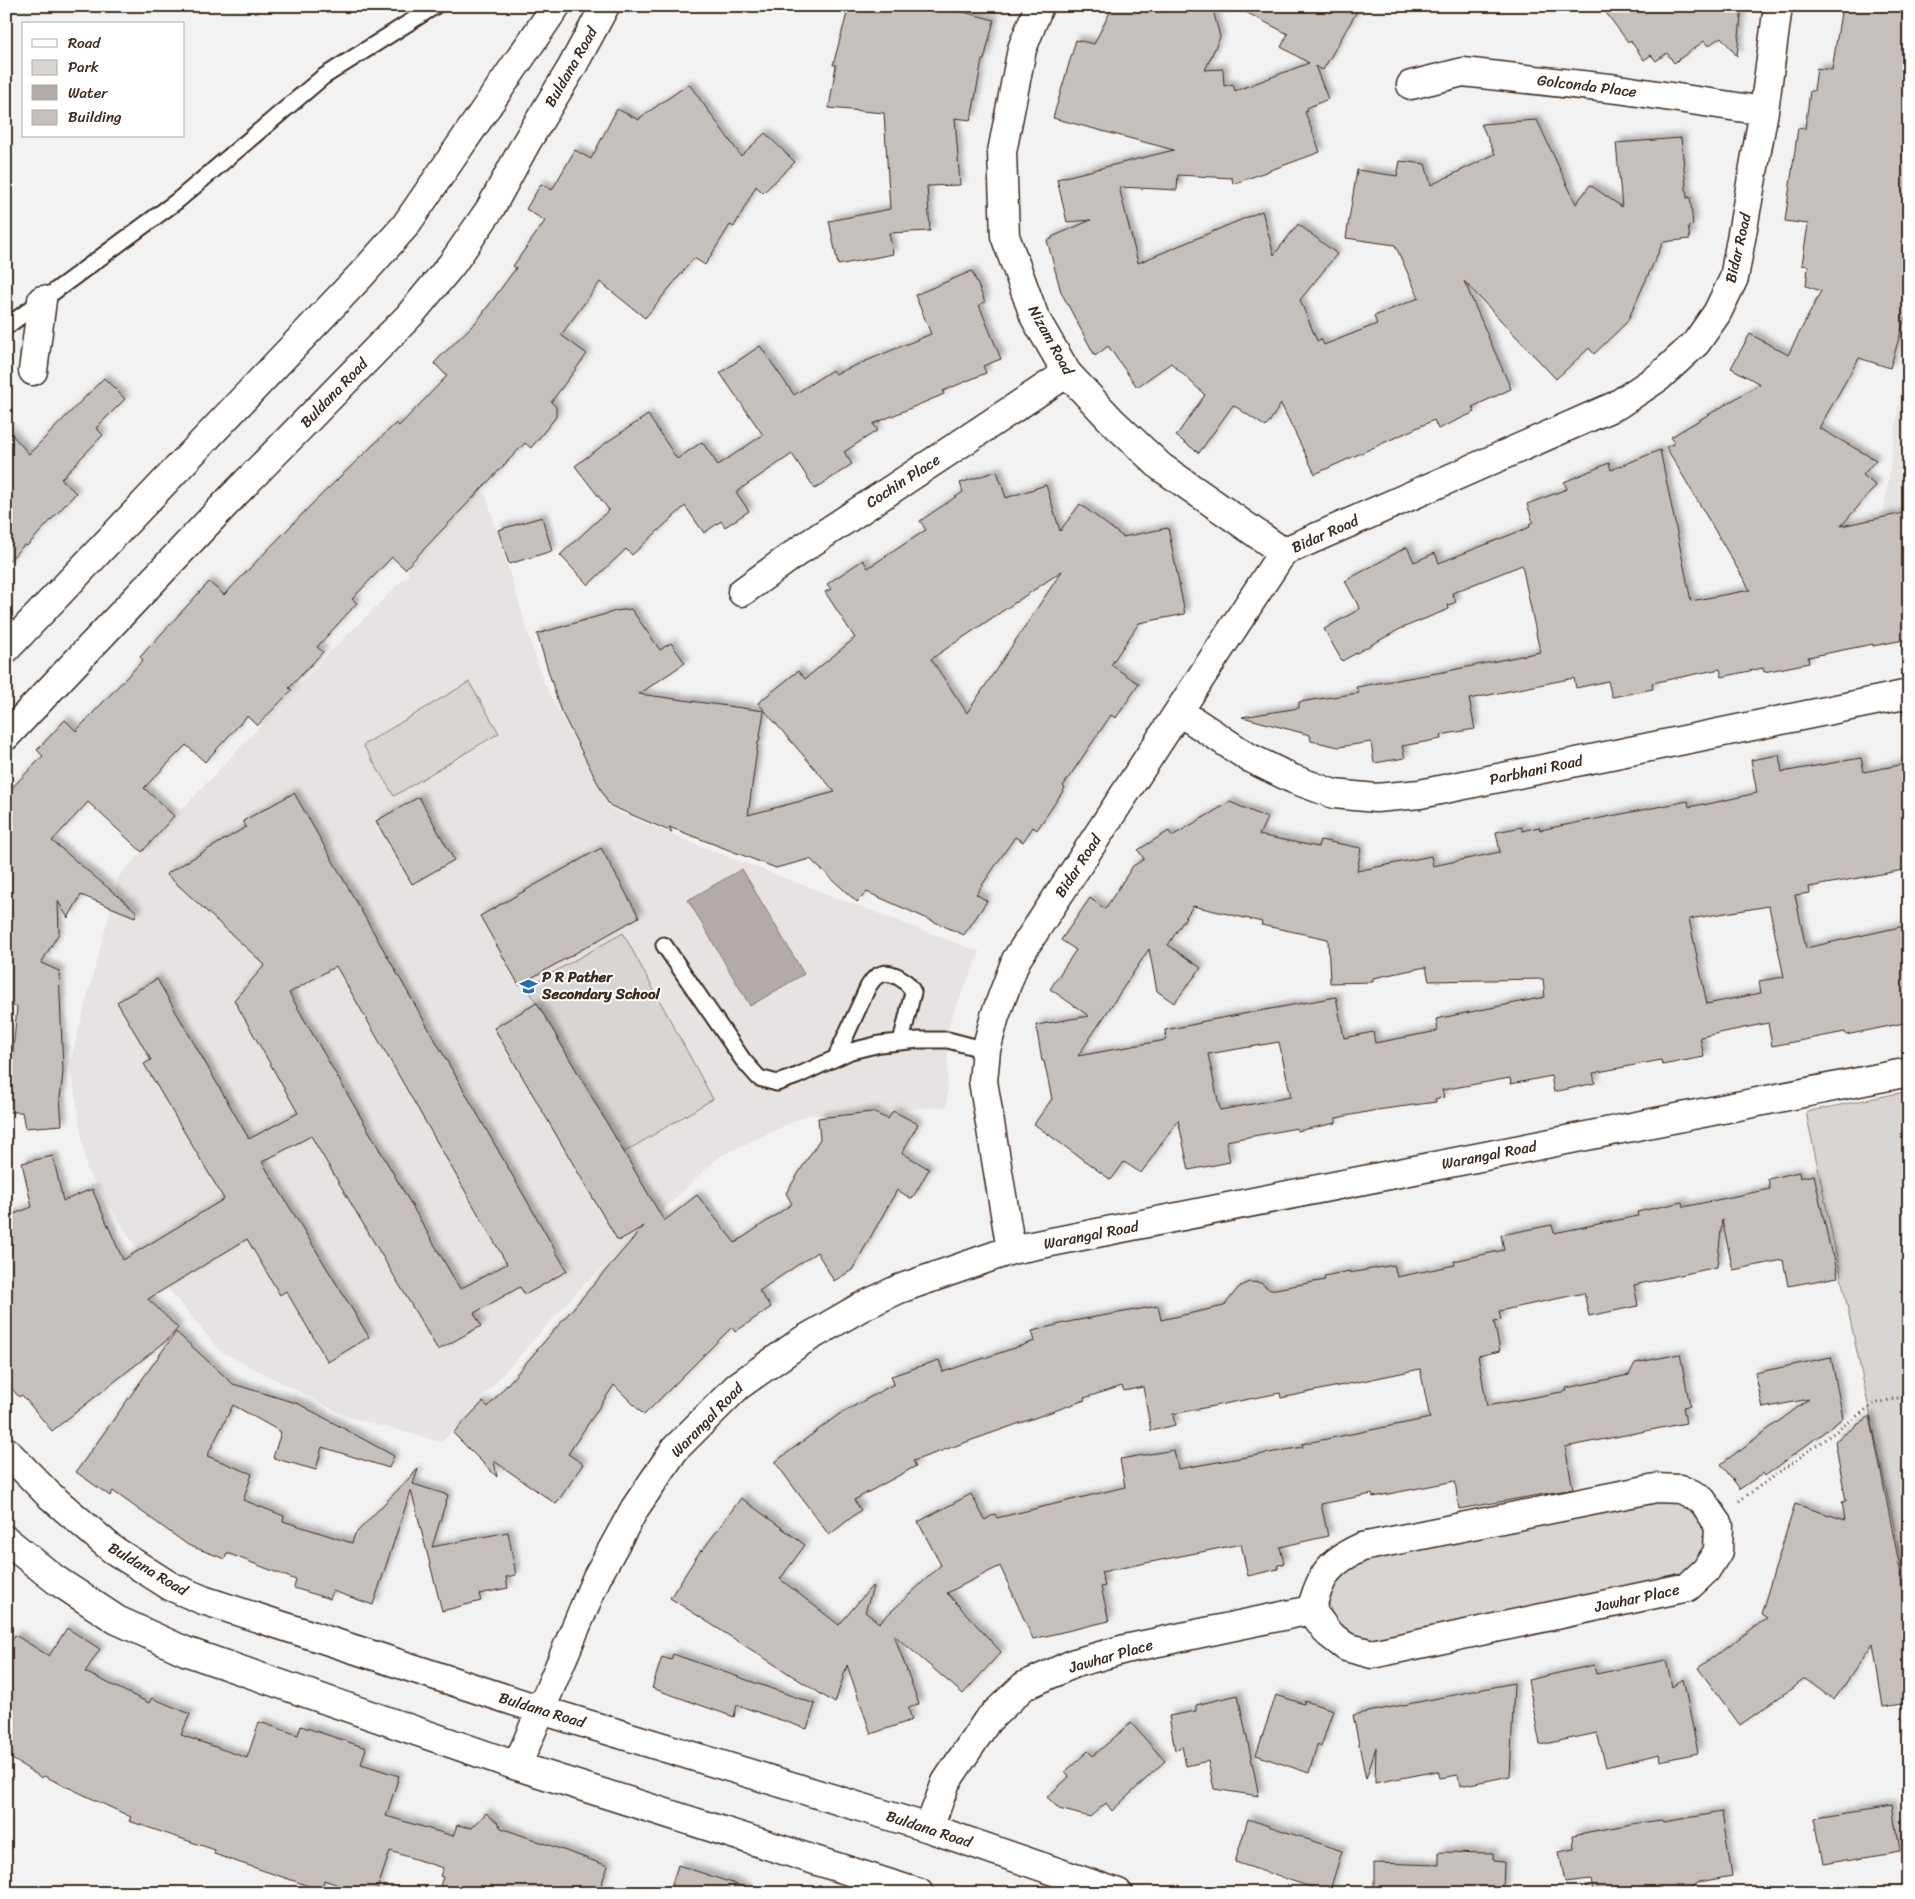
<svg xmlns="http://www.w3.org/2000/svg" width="1915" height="1899" font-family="Sriracha,sans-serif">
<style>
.built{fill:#e6e3e2}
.green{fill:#d8d5d2;stroke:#8a8078}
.water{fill:#b2aba7;stroke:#827770}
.building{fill:#c6c0bd;stroke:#3b2a1e;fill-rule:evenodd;filter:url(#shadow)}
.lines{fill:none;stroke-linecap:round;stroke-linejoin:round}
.lane-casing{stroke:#3b2a1e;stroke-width:19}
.street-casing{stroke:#3b2a1e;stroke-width:31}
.path{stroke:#3b2a1e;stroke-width:3;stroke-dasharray:1 4;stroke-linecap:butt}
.lane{stroke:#fff;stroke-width:15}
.street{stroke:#fff;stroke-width:28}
.labels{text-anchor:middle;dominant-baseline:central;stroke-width:4;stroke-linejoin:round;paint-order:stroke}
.street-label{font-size:15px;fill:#3b2a1e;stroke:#fff}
.poi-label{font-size:15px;font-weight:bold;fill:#3b2a1e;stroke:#fff;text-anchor:start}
</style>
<defs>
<filter id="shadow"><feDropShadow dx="4.5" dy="-4.5" stdDeviation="2.5" flood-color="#0004"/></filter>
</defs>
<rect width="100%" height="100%" fill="#f3f2f2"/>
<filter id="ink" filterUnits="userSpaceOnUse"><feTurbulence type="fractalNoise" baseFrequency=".02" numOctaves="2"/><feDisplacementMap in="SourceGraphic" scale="10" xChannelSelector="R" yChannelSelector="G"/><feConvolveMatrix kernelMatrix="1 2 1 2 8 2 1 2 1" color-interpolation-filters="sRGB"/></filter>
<g filter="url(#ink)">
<path class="built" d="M 1909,333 L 1909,511 L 1883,516 Z
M 480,490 L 486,496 L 543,681 L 611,809 L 703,847 L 980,952 L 950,1020 L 948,1041 L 947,1107 L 808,1115 L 720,1156 L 576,1293 L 442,1442 L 348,1417 L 220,1351 L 140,1254 L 87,1170 L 70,1063 L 119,876 L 333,649 L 409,574 L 406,571 L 446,529 L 444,526 Z"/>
<path class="green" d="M 469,682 L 499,733 L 394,796 L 363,745 Z
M 623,933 L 713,1099 L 623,1153 L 527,987 Z
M 1909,1091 L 1909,1608 L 1894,1526 L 1806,1112 Z
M 1657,1498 L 1691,1505 L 1706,1527 L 1706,1555 L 1680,1580 L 1374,1642 C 1368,1641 1360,1640 1355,1637 C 1337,1628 1322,1603 1331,1584 C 1335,1576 1343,1568 1349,1562 Z"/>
<path class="water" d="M 742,869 L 804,974 L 750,1006 L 688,900 Z"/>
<path class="building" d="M 849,6 L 941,6 L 994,20 L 984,60 L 982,60 L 971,120 L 955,118 L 960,185 L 927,186 L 930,231 L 889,233 L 893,254 L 838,265 L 829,221 L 890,209 L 884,113 L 829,108 L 836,65 L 833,65 Z
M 1113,6 L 1212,6 L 1220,37 L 1205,70 L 1223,69 L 1224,86 L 1233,84 L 1235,91 L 1309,63 L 1281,47 L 1288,34 L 1234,6 L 1360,6 L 1323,70 L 1315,66 L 1328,99 L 1307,108 L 1308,111 L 1305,112 L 1320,152 L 1233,184 L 1232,178 L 1178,175 L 1177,190 L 1119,187 L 1138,263 L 1262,211 L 1274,255 L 1298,224 L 1337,254 L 1300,300 L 1317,341 L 1321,339 L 1324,345 L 1377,324 L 1374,316 L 1419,298 L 1395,245 L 1346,238 L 1357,170 L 1397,176 L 1400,161 L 1425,164 L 1431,185 L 1495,154 L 1481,124 L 1537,120 L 1576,204 L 1590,185 L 1622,207 L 1616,143 L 1681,138 L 1687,198 L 1690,197 L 1693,225 L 1688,226 L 1690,239 L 1663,242 L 1627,322 L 1594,354 L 1589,348 L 1556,379 L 1464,281 L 1511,389 L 1472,407 L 1475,412 L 1438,429 L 1434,420 L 1315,474 L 1281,404 L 1266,427 L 1233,405 L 1199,453 L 1176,436 L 1205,395 L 1171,363 L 1137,387 L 1108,346 L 1095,356 L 1061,292 L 1047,240 L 1052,239 L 1052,237 L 1091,220 L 1067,222 L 1057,179 L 1174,150 L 1053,118 L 1076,40 L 1094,44 Z
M 1601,6 L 1742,6 L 1737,56 L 1721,37 L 1708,46 L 1704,41 L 1674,63 L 1667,53 L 1656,61 L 1651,55 L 1644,60 L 1630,40 L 1628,42 Z
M 1842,6 L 1878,6 L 1877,8 L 1909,10 L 1909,305 L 1890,368 L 1859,358 L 1819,428 L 1876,460 L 1863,475 L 1876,486 L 1841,526 L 1909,512 L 1909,639 L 1873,646 L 1873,644 L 1808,657 L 1809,663 L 1764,672 L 1763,668 L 1722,677 L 1720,669 L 1652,683 L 1653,689 L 1612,697 L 1608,681 L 1576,688 L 1574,678 L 1469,699 L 1475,729 L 1440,735 L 1441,739 L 1402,746 L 1405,758 L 1374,763 L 1371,742 L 1339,747 L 1311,741 L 1310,735 L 1242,717 L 1299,708 L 1299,702 L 1359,693 L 1356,687 L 1443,672 L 1540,652 L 1522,565 L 1452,593 L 1456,602 L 1448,605 L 1449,609 L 1402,628 L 1342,661 L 1324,629 L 1360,609 L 1345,581 L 1407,547 L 1414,562 L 1435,553 L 1439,563 L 1530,527 L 1529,524 L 1533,522 L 1527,504 L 1567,489 L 1564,482 L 1609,463 L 1611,470 L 1660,450 L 1691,601 L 1750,590 L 1666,447 L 1675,443 L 1671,437 L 1760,384 L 1731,368 L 1750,334 L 1788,355 L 1821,291 L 1806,286 L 1808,266 L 1802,265 L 1808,224 L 1785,221 L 1798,128 L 1805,129 L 1810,91 L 1814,91 L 1817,68 L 1832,70 Z
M 689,84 L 741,156 L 765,133 L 795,162 L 763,193 L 756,186 L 734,227 L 730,225 L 705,265 L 694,258 L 645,318 L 600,282 L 561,335 L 587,354 L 551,402 L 556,407 L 556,417 L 531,448 L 525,443 L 405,569 L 392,557 L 352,599 L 357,603 L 317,647 L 323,652 L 289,688 L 292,690 L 257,726 L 247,716 L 205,762 L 186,745 L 144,788 L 174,816 L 142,852 L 88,802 L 52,841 L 137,912 L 135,917 L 81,895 L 68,918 L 58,901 L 59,933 L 41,963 L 59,971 L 63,1072 L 60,1098 L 62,1125 L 25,1128 L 22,1112 L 6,1112 L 6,1061 L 12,1062 L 17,1007 L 6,1004 L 6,794 L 43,756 L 37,750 L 65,720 L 76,731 L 143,660 L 140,657 L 209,582 L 224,595 L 314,502 L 396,423 L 399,426 L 447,376 L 434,363 L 478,320 L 516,268 L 513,266 L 545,221 L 526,209 L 541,184 L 552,190 L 575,150 L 591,159 L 617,109 L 639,120 L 641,117 Z
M 972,271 L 985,302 L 979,305 L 1001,359 L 983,366 L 986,373 L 943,391 L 944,394 L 873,424 L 878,430 L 844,452 L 852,464 L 815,489 L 792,454 L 736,492 L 749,511 L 725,527 L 721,521 L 704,533 L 685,506 L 632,555 L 626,549 L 588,585 L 560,555 L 609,510 L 575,466 L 610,440 L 648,415 L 677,459 L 702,442 L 718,465 L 763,435 L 720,373 L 760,346 L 794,395 L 832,370 L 835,374 L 931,334 L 915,295 Z
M 104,378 L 125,399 L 96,428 L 103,435 L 61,479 L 76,493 L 27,546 L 24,545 L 6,564 L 6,428 L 29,454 Z
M 997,471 L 1006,498 L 1046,485 L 1060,531 L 1080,504 L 1123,537 L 1168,528 L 1185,614 L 1139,623 L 1111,665 L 1139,684 L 1116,718 L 1111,715 L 1063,786 L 1065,788 L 1037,830 L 1033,827 L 1023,842 L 1015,837 L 976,894 L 987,901 L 964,935 L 867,892 L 857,902 L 810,859 L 776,868 L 669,827 L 672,832 L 611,806 L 608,803 L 560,709 L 537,634 L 616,611 L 631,609 L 660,650 L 671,643 L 685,663 L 639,694 L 764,711 L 759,742 L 758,742 L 748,815 L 835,792 L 758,703 L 798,671 L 805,679 L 855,638 L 825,592 L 831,589 L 827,584 L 863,560 L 868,568 L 926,530 L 920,521 L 963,492 L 960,483 ZM 1062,571 L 967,713 L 931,659 Z
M 542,517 L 552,551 L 509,564 L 498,530 Z
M 1779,755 L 1782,772 L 1861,758 L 1864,772 L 1905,764 L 1909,781 L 1909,869 L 1809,887 L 1810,893 L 1795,895 L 1806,948 L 1909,925 L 1909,1022 L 1846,1035 L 1845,1032 L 1772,1046 L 1768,1023 L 1700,1037 L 1704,1057 L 1662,1065 L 1661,1060 L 1593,1073 L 1595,1083 L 1554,1092 L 1551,1076 L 1511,1084 L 1510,1078 L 1442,1090 L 1444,1097 L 1435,1099 L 1436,1102 L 1377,1110 L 1336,1118 L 1336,1123 L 1297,1131 L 1297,1128 L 1226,1141 L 1230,1162 L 1189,1170 L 1178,1120 L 1141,1173 L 1124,1162 L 1111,1180 L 1034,1124 L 1052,1099 L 1044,1061 L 1042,1061 L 1036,1025 L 1089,1016 L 1050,989 L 1076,950 L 1061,940 L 1090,898 L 1105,909 L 1133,866 L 1144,859 L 1138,850 L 1169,831 L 1172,836 L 1230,802 L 1267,818 L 1259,835 L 1318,847 L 1320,840 L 1361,848 L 1357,871 L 1431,856 L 1433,866 L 1500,852 L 1496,832 L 1522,827 L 1522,831 L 1539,827 L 1540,830 L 1688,801 L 1689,807 L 1704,804 L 1704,805 L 1757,793 L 1751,760 ZM 1193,906 L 1262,922 L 1261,925 L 1328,939 L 1330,983 L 1373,982 L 1373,978 L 1426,967 L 1429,981 L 1543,979 L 1545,997 L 1436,1019 L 1438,1031 L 1375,1043 L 1373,1032 L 1344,1038 L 1336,997 L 1200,1022 L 1201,1023 L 1165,1030 L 1166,1040 L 1078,1056 L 1149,949 L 1157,991 L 1174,1003 L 1201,968 L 1168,945 ZM 1769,906 L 1784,977 L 1759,981 L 1761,993 L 1707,1004 L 1689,919 ZM 1279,1042 L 1291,1097 L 1220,1110 L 1208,1054 Z
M 294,793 L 567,1271 L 525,1295 L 520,1287 L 474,1313 L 481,1326 L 438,1350 L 311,1136 L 262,1162 L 369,1337 L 328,1362 L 286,1291 L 280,1295 L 247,1239 L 148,1299 L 178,1328 L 166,1341 L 52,1431 L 22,1395 L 19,1397 L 6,1382 L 6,1217 L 32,1207 L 22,1163 L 53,1156 L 63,1201 L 92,1189 L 123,1260 L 224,1199 L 144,1064 L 151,1060 L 117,1002 L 157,979 L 249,1139 L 298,1113 L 234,1000 L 265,965 L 166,874 L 246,827 L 243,821 ZM 336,966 L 507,1264 L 460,1289 L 289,993 Z
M 419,797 L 454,860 L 412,884 L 376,821 Z
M 601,848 L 639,917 L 519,985 L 480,916 Z
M 537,1003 L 664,1221 L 697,1195 L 735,1243 L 792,1204 L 786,1193 L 820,1139 L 818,1118 L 872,1112 L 888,1119 L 893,1111 L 918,1124 L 902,1153 L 929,1169 L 912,1199 L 897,1190 L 852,1270 L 834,1281 L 817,1252 L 759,1291 L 771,1307 L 735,1332 L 732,1327 L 644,1415 L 614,1385 L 568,1454 L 583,1464 L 556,1504 L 494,1461 L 497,1477 L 453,1433 L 483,1402 L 488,1407 L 644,1226 L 618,1241 L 494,1028 Z
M 1799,1172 L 1800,1178 L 1814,1175 L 1831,1252 L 1833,1252 L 1838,1277 L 1788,1286 L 1783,1260 L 1733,1270 L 1722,1220 L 1717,1267 L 1634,1285 L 1638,1306 L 1589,1316 L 1584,1293 L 1499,1311 L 1501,1320 L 1494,1322 L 1500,1351 L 1478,1356 L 1487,1406 L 1567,1391 L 1566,1388 L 1629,1375 L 1635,1363 L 1680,1354 L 1690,1406 L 1683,1407 L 1686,1423 L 1565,1447 L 1573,1489 L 1459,1509 L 1455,1481 L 1373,1497 L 1372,1494 L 1321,1504 L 1328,1536 L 1280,1547 L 1284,1563 L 1278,1565 L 1278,1569 L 1248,1576 L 1241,1544 L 1101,1572 L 1105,1586 L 1101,1587 L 1109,1621 L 1033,1639 L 1000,1566 L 947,1593 L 1001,1652 L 963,1694 L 894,1635 L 919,1704 L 908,1708 L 912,1720 L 871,1734 L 847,1665 L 835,1703 L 670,1598 L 701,1550 L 702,1551 L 741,1498 L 805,1545 L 780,1579 L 839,1625 L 872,1586 L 873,1587 L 865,1612 L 879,1623 L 941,1565 L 918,1522 L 971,1494 L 985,1520 L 995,1514 L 997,1518 L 1125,1487 L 1120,1459 L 1174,1450 L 1178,1469 L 1303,1447 L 1302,1444 L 1430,1418 L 1420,1369 L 1281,1398 L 1280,1393 L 1173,1414 L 1175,1425 L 1151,1431 L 1143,1387 L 1124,1391 L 1122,1386 L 1084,1398 L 1085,1400 L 913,1461 L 916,1466 L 854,1500 L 861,1510 L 829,1535 L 775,1462 L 838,1415 L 894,1384 L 891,1376 L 939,1360 L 943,1372 L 1035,1341 L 1032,1331 L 1073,1321 L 1158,1306 L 1161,1320 L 1224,1306 L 1238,1288 L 1249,1282 L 1261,1283 L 1270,1290 L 1325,1280 L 1324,1276 L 1350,1271 L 1350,1273 L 1394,1265 L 1397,1277 L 1455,1265 L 1454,1261 L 1504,1250 L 1501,1235 L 1552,1225 L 1554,1233 L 1638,1216 L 1637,1212 L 1682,1202 L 1683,1207 L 1770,1189 L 1768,1179 Z
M 176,1332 L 233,1384 L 299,1404 L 394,1456 L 389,1468 L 322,1447 L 316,1470 L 273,1458 L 281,1432 L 233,1405 L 207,1456 L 252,1474 L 243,1500 L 284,1516 L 283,1521 L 352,1543 L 355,1534 L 418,1469 L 413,1484 L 448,1495 L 432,1547 L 508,1532 L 516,1575 L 506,1577 L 508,1588 L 479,1594 L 481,1601 L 442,1611 L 411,1490 L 373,1605 L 333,1591 L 330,1599 L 294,1588 L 296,1580 L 227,1553 L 225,1559 L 188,1545 L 113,1491 L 110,1496 L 76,1472 Z
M 1831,1357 L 1843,1418 L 1765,1476 L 1763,1473 L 1740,1489 L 1721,1464 L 1809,1399 L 1763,1408 L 1755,1373 Z
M 1870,1416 L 1900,1569 L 1909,1641 L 1909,1703 L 1883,1707 L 1873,1644 L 1834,1700 L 1805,1679 L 1740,1725 L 1698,1668 L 1767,1618 L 1761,1614 L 1795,1504 L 1845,1520 L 1842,1502 L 1846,1501 L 1835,1441 Z
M 67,1628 L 100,1649 L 85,1672 L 149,1703 L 152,1698 L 190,1714 L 181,1735 L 247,1758 L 259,1722 L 298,1735 L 301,1726 L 366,1748 L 361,1764 L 399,1776 L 386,1816 L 453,1836 L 457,1825 L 472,1828 L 486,1813 L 498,1823 L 501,1828 L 608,1866 L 598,1893 L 438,1893 L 443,1877 L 440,1876 L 443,1868 L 390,1851 L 376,1893 L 361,1893 L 324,1880 L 321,1890 L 214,1854 L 215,1850 L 129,1821 L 131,1817 L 44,1776 L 42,1778 L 6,1755 L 6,1649 L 15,1635 L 49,1656 Z
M 673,1654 L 815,1704 L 807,1729 L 737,1705 L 734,1717 L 652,1688 L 662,1657 L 671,1660 Z
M 1666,1660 L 1672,1687 L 1683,1679 L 1698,1753 L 1660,1761 L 1659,1754 L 1606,1767 L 1597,1733 L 1540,1745 L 1528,1680 L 1594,1665 L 1596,1674 Z
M 1514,1683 L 1510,1776 L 1460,1786 L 1458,1775 L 1440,1778 L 1438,1771 L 1375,1783 L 1376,1747 L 1366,1779 L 1353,1715 Z
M 1238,1695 L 1259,1796 L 1214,1789 L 1208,1761 L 1186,1766 L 1182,1746 L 1175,1751 L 1169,1716 L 1196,1711 L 1196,1705 Z
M 1276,1695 L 1304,1704 L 1305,1701 L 1333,1710 L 1321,1747 L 1317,1745 L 1309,1773 L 1256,1755 Z
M 1131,1723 L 1165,1761 L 1112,1811 L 1106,1803 L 1090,1817 L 1059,1809 L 1047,1797 L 1069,1777 L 1065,1772 L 1088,1751 L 1093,1756 Z
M 1893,1806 L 1900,1851 L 1823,1864 L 1815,1818 Z
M 1722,1812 L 1732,1876 L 1699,1882 L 1684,1893 L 1593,1893 L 1591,1879 L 1565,1882 L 1559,1852 L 1574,1849 L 1573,1835 L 1632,1824 L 1661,1820 L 1664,1822 Z
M 1248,1819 L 1342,1851 L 1329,1893 L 1235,1862 Z
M 1439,1852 L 1493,1853 L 1493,1861 L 1504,1862 L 1503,1890 L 1495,1890 L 1494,1893 L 1374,1893 L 1374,1863 L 1439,1865 Z
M 678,1865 L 747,1888 L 746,1893 L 669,1893 Z"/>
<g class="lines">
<defs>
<path id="lane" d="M 6,327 L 177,201 L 323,77 L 435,6
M 664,945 L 743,1060 L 759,1078 L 777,1083 L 797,1076 L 851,1051 L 880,1044 L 919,1040 L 948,1040 L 986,1050
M 836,1057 L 868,987 C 870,984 873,979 876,977 C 889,967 907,980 913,992 L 901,1042"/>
<path id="street" d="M 1039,6 L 1022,49 L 1002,152 L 1005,236 L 1035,318 L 1067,373 L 1113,422 L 1161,467 L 1283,552
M 1411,85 L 1463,72 L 1618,89 L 1764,111
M 33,371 L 42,300
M 742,592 L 800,550 L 1067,373
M 6,649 L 364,272 L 405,226 L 556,6
M 1180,712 L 1248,757 L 1293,779 L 1334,794 L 1376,798 L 1420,794 L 1909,694
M 6,736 L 233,496 L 409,316 L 452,264 L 490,209 L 526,143 L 572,67 L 605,6
M 1011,1250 L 983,1081 L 986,1050 L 995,1016 L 1016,960 L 1283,552 L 1617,405 L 1659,377 L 1696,343 L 1717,313 L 1734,278 L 1764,111 L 1778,6
M 6,1451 L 48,1494 L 112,1549 L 170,1586 L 203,1600 L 541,1710 L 929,1828 L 1118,1893
M 1656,1488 L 1680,1489 L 1702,1500 L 1719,1525 L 1718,1551 L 1706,1570 L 1688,1587 L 1372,1654 L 1346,1647 L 1329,1634 L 1311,1610 C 1321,1575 1328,1562 1362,1547 Z
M 6,1540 L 56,1580 L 117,1620 L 185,1651 L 517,1766 L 919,1893
M 517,1766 L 597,1577 L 635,1508 L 675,1449 L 738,1386 L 802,1341 L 861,1307 L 899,1289 L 1011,1250 L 1909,1072
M 929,1828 L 946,1782 L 987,1721 L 1024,1686 L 1075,1663 L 1125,1649 L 1311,1610"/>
</defs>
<use href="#lane" class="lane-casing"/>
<use href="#street" class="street-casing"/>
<path class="path" d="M 1739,1501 L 1874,1404 L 1909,1395"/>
<use href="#lane" class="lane"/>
<use href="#street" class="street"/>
</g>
</g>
<defs>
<symbol id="school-bare" viewBox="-9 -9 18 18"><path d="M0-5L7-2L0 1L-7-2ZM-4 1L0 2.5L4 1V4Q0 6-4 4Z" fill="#1f6fb2" stroke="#fff" stroke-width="2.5" paint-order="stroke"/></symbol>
</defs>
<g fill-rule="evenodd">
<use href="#school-bare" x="516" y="974" width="25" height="25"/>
</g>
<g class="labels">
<g class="street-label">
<text transform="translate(571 67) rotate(-60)">Buldana Road</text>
<text transform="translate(1587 86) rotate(7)">Golconda Place</text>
<text transform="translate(1738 248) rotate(-77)">Bidar Road</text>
<text transform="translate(1051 340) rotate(61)">Nizam Road</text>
<text transform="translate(334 393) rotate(-46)">Buldana Road</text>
<text transform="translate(903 481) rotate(-33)">Cochin Place</text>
<text transform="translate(1325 534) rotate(-24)">Bidar Road</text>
<text transform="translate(1536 770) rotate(-12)">Parbhani Road</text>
<text transform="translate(1078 866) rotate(-57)">Bidar Road</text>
<text transform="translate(1489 1155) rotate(-11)">Warangal Road</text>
<text transform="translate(1091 1235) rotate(-11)">Warangal Road</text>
<text transform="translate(707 1420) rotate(-46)">Warangal Road</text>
<text transform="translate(148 1569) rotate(31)">Buldana Road</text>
<text transform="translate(1637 1598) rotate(-12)">Jawhar Place</text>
<text transform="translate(1111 1656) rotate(-16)">Jawhar Place</text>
<text transform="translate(542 1710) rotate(17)">Buldana Road</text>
<text transform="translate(929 1829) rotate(18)">Buldana Road</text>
</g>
<g class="poi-label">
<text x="542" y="977">P R Pather<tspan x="542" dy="17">Secondary School</tspan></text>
</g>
</g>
<rect width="1915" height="1899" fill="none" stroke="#fff" stroke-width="25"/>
<rect x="12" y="12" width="1890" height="1874" fill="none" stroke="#3b2a1e" stroke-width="2" filter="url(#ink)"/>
<rect x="22" y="22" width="162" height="115" fill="#ffffff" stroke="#b1aaa5"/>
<rect x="32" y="39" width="25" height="8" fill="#ffffff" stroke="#b1aaa5"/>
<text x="68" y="48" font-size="15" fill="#3b2a1e">Road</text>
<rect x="32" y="60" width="25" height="15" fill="#d8d5d2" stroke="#b1aaa5"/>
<text x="68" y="72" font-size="15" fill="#3b2a1e">Park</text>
<rect x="32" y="85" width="25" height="15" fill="#b2aba7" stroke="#b1aaa5"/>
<text x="68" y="98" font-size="15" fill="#3b2a1e">Water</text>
<rect x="32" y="110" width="25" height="15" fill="#c6c0bd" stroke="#b1aaa5"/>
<text x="68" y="122" font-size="15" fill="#3b2a1e">Building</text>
</svg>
